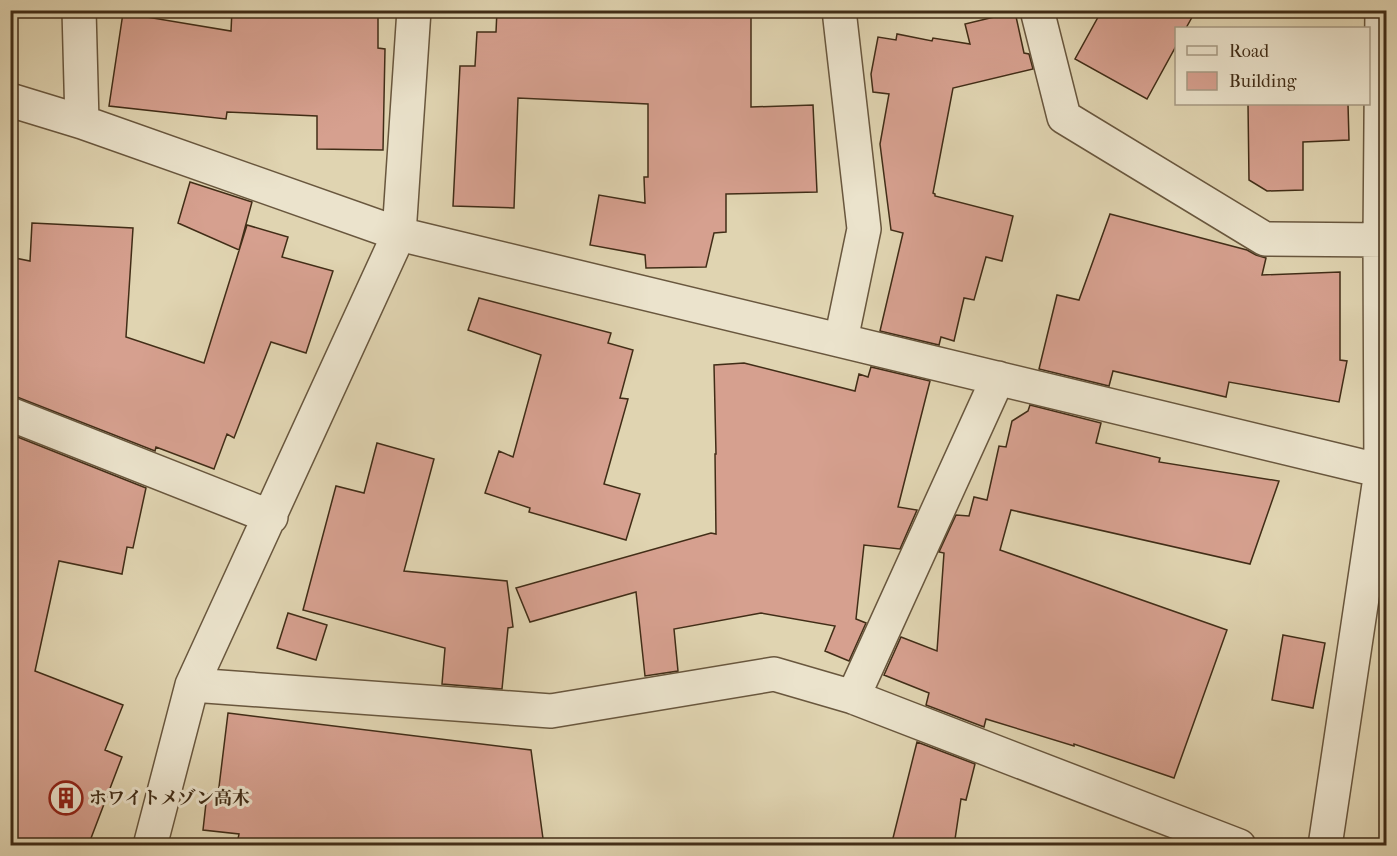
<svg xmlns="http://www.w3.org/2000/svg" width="1397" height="856" font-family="'IM FELL French Canon','Noto Serif JP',serif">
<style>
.building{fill:#d6a08f;stroke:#412d17;stroke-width:1.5}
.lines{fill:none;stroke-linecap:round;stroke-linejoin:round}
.minor-casing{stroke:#69573e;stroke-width:36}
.minor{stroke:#ebe3cc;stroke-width:33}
.labels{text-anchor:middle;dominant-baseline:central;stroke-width:6;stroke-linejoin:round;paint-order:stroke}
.poi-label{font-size:18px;font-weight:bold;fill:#412d17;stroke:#ebe3cc;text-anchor:start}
</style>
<rect width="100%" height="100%" fill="#e0d4b1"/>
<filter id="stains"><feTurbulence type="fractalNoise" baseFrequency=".00333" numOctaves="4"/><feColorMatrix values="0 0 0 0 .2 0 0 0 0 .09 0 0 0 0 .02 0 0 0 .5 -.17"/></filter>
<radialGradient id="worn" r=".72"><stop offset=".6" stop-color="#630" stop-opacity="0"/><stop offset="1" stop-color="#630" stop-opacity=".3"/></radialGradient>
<path class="building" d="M 232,10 L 378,10 L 378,48 L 385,49 L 383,150 L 317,149 L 317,116 L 227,112 L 226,119 L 109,106 L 123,13 L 231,31 Z
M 497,10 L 751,10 L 751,107 L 813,105 L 817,192 L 726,194 L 726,232 L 714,233 L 706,267 L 646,268 L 645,255 L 590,245 L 599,195 L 645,203 L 644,177 L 648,177 L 648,104 L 518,98 L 514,208 L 453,206 L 460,66 L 475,66 L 477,32 L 496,32 Z
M 1102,10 L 1196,10 L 1186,28 L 1176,28 L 1176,46 L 1147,99 L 1075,59 Z
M 1015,12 L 1024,53 L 1029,54 L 1033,69 L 953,88 L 933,193 L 935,194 L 935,196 L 1013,216 L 1002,261 L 986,257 L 974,300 L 964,298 L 954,341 L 941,337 L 939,345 L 880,331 L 903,233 L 891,230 L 880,144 L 889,94 L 873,92 L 871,74 L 878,37 L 896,40 L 897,34 L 932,41 L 933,38 L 970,44 L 965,24 Z
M 1248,104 L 1348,104 L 1349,140 L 1303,142 L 1303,190 L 1267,191 L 1249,180 Z
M 190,182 L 252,202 L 239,250 L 178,223 Z
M 1110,214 L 1247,250 L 1256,255 L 1266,258 L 1262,275 L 1340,272 L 1340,360 L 1347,361 L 1339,402 L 1229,382 L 1226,397 L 1113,371 L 1109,386 L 1039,369 L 1057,295 L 1079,300 Z
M 32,223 L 133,228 L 126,337 L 204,363 L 247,225 L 288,237 L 282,257 L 333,271 L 306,353 L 271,342 L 234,438 L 227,434 L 214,469 L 156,447 L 155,451 L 17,397 L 10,396 L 10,257 L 30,261 Z
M 479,298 L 611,333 L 608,343 L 633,350 L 620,398 L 628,399 L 604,484 L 640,494 L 626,540 L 529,512 L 530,508 L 485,493 L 499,451 L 513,457 L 541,355 L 468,330 Z
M 744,363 L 855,391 L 859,374 L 868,377 L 871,367 L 930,381 L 898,507 L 917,510 L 900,549 L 864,545 L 856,619 L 866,623 L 849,661 L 825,651 L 835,626 L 761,613 L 674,629 L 678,671 L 645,676 L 636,592 L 530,622 L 516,588 L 711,533 L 716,534 L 715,454 L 716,454 L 714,365 Z
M 1030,405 L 1101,423 L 1096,443 L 1160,458 L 1159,462 L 1279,481 L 1250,564 L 1011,510 L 1000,550 L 1227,630 L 1174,778 L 1074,744 L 1074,746 L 986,719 L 984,727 L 926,705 L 929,693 L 884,675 L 901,637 L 937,651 L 944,553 L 939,552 L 956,515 L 969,516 L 974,497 L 987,500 L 999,446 L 1006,447 L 1012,421 L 1028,411 Z
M 10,434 L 146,488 L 133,548 L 127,547 L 122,574 L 59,561 L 35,671 L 123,705 L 105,750 L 122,757 L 88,846 L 10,846 Z
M 377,443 L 434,459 L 404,571 L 507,581 L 513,627 L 508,628 L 502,689 L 442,684 L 445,648 L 303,610 L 336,486 L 364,493 Z
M 288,613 L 327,625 L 316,660 L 277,648 Z
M 1283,635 L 1325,643 L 1313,708 L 1272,700 Z
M 228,713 L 531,750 L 544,846 L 243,846 L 243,839 L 238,839 L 239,834 L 203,830 L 207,794 L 218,795 Z
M 917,742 L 975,764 L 966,800 L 961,799 L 954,846 L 891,846 Z"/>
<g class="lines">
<defs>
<path id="minor" d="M 79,10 L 82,122
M 839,10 L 864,229 L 841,340
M 1037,10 L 1064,117 L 1265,239 L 1386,240
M 10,100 L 82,122 L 399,234 L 1386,472
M 10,414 L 271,517
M 192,685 L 551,711 L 774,674 L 853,697 L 1239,846
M 853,697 L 998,378
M 150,846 L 192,685 L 399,234 L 414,10
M 1325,846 L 1381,471 L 1380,240 L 1382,10"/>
</defs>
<use href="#minor" class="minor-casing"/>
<use href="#minor" class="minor"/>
</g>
<defs>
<symbol id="building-ring" viewBox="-11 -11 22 22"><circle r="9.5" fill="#ebe3cc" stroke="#8f2418" stroke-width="1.5"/><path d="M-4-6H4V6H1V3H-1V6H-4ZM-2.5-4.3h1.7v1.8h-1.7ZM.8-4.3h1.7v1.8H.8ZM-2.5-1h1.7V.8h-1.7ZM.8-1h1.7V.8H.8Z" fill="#8f2418"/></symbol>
</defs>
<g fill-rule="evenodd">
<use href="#building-ring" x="47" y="779" width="38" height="38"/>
</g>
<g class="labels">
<g class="poi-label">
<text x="89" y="798">ホワイトメゾン高木</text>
</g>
</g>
<rect width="1397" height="856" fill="none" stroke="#e0d4b1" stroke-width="36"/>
<rect x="12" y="12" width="1373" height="832" fill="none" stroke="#412d17" stroke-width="3"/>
<rect x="18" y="18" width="1361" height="820" fill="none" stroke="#412d17" stroke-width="1.5"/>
<rect x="1175" y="27" width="195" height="78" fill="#ebe3cc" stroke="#a79a84" stroke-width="1.5"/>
<rect x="1187" y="46" width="30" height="9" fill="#ebe3cc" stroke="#a79a84" stroke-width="1.5"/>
<text x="1229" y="57" font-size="18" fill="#412d17">Road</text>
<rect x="1187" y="72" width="30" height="18" fill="#d6a08f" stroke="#a79a84" stroke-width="1.5"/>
<text x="1229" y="87" font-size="18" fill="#412d17">Building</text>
<rect width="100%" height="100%" filter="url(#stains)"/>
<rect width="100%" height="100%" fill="url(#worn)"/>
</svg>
